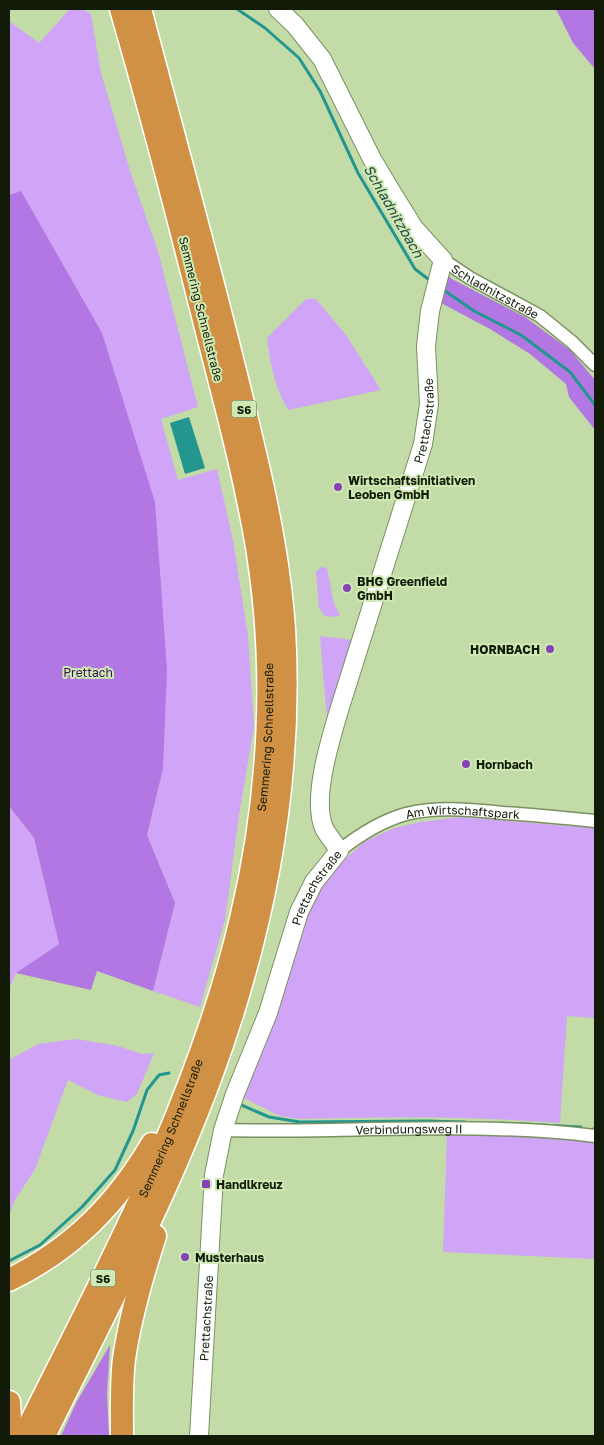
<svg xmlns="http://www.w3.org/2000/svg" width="604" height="1445" font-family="'Golos Text',sans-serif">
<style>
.green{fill:#d0a4f6}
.forest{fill:#b277e2}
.water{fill:#23968f}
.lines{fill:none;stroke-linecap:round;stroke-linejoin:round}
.stream{stroke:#23968f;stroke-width:3}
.street-casing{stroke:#7a9160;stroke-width:15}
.secondary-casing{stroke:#7a9160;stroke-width:20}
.highway-casing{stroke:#fff;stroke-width:25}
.street{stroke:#fff;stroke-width:12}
.secondary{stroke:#fff;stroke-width:18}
.highway{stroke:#d19145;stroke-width:22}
.poi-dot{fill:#8642b6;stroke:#d0e9b4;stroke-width:2}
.labels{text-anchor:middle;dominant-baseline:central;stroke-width:4;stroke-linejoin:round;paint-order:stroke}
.shield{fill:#d0e9b4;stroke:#4b593b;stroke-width:1}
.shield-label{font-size:11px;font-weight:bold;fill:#121b07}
.street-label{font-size:12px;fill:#121b07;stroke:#d0e9b4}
.poi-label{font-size:12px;font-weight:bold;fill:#121b07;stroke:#d0e9b4;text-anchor:start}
.park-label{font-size:12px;fill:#391053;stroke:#d0e9b4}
.water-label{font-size:14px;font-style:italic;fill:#274745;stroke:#d0e9b4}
</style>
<rect width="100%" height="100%" fill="#c3dca7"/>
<path class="green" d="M 70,9 L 82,9 L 91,14 L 101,73 L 131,174 L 158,251 L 198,407 L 161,419 L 178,480 L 217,469 L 233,540 L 248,636 L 254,727 L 239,815 L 225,920 L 200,1007 L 153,991 L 175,903 L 147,835 L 163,769 L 21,191 L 9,195 L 9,21 L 39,43 Z
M 306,299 L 316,299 L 346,335 L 381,390 L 288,410 C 274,384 271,367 267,338 Z
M 321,567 L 327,568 L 334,604 L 340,615 L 335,617 L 325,616 L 319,608 L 316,572 Z
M 320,636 L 353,640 L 330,721 L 327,720 Z
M 9,806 L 34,838 L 59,944 L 16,973 L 9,989 Z
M 460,817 L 595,828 L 595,1018 L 567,1016 L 560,1123 C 473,1116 386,1117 299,1119 L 280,1116 L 246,1099 L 243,1095 L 301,925 L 328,875 L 364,842 L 394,828 L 421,822 Z
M 77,1039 L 118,1046 L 142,1054 L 154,1053 L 137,1094 L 127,1102 L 98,1095 L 68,1080 L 35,1169 L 15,1200 L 9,1215 L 9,1060 L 38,1044 Z
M 447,1133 L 595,1139 L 595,1259 L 443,1252 Z"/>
<path class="forest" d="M 556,9 L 595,9 L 595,69 L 573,43 Z
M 21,191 L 102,333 L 155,502 L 167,670 L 163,769 L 147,835 L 175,903 L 153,991 L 97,971 L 91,990 L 16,973 L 59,944 L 34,838 L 9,806 L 9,195 Z
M 447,274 L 452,279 L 525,317 L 570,350 L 595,380 L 595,430 L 569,397 L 566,384 L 530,354 L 490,329 L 441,303 Z
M 110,1345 L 107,1393 L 109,1436 L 61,1436 L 76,1403 Z"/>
<path class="water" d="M 189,417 L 205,468 L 185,474 L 170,423 Z"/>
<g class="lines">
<path class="stream" d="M 237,9 L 265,28 L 299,58 L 320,91 L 358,173 L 415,269 L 432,282
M 441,288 L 474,311 L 521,335 L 570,372 L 595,405
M 239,1104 L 269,1117 L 300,1122 L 426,1121 L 465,1122
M 501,1123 L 581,1127
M 593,1129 L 595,1129
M 9,1261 L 40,1245 L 82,1207 L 115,1170 L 133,1131 L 147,1090 L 159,1075 L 169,1073"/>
<defs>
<g id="street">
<path id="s1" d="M 443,260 L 470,278 L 540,316 L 572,342 L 595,365"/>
<path id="s2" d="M 339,851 C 359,835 381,821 406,814 C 438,806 471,810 504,813 C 535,815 565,818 595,821"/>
<path id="s3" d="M 223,1130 C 347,1133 472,1121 595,1136"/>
</g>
<g id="secondary">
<path id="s4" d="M 199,1436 L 214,1175 L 223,1130 L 235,1094 L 268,1013 L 299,912 L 314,882 L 339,851 C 335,843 328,836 324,828 C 311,798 332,734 341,704 L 423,444 L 429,404 L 426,346 L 430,311 L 443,260 L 414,228 L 391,191 L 372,159 L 322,59 L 295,25 L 278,9"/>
</g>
<g id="highway">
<path d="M 9,1280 C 72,1249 116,1205 152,1144"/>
<path d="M 9,1402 L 11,1436"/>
<path id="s5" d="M 24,1436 C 107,1269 198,1102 241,919 C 270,798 277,669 257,547 C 244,470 223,395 204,320 C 178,216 151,112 121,9"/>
<path d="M 44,1436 C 102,1318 165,1201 211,1076 C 264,932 293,783 284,629 C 278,541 256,456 235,371 C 205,250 172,130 140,9"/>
<path d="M 122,1436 C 122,1411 121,1385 124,1359 C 130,1318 142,1276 155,1236"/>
</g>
</defs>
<use href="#street" class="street-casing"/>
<use href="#secondary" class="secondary-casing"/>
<use href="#highway" class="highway-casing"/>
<use href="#street" class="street"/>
<use href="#secondary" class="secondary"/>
<use href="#highway" class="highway"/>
</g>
<g class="poi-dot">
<circle cx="338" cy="487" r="5"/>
<circle cx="347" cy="588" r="5"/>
<circle cx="550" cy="649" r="5"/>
<circle cx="466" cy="764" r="5"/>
<rect x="201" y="1179" width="10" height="10" rx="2.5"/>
<circle cx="185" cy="1257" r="5"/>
</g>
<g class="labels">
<g class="shield">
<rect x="231.5" y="400.5" width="25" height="17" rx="4"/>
<rect x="90.5" y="1269.5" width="25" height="17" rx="4"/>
</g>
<g class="shield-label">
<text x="244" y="409">S6</text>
<text x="103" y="1278">S6</text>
</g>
<g class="street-label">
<text stroke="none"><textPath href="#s1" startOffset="61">Schladnitzstraße</textPath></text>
<text transform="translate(201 309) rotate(76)">Semmering Schnellstraße</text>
<text stroke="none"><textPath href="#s4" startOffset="1062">Prettachstraße</textPath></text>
<text stroke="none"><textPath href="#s5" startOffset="746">Semmering Schnellstraße</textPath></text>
<text stroke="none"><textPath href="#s2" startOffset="134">Am Wirtschaftspark</textPath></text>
<text stroke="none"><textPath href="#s4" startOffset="568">Prettachstraße</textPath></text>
<text stroke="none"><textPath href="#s5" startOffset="341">Semmering Schnellstraße</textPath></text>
<text stroke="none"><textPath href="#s3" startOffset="186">Verbindungsweg II</textPath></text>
<text stroke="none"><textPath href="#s4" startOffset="118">Prettachstraße</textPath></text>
</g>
<g class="poi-label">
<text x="348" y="480">Wirtschaftsinitiativen<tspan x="348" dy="14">Leoben GmbH</tspan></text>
<text x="357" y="581">BHG Greenfield<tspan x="357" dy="14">GmbH</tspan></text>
<text x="540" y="649" text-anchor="end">HORNBACH</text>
<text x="476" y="764">Hornbach</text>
<text x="216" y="1184">Handlkreuz</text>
<text x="195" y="1257">Musterhaus</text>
</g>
<g class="park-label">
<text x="88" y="672">Prettach</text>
</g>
<g class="water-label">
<text transform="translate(394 211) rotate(60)">Schladnitzbach</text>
</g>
</g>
<rect width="604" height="1445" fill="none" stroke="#121b07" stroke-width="20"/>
</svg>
